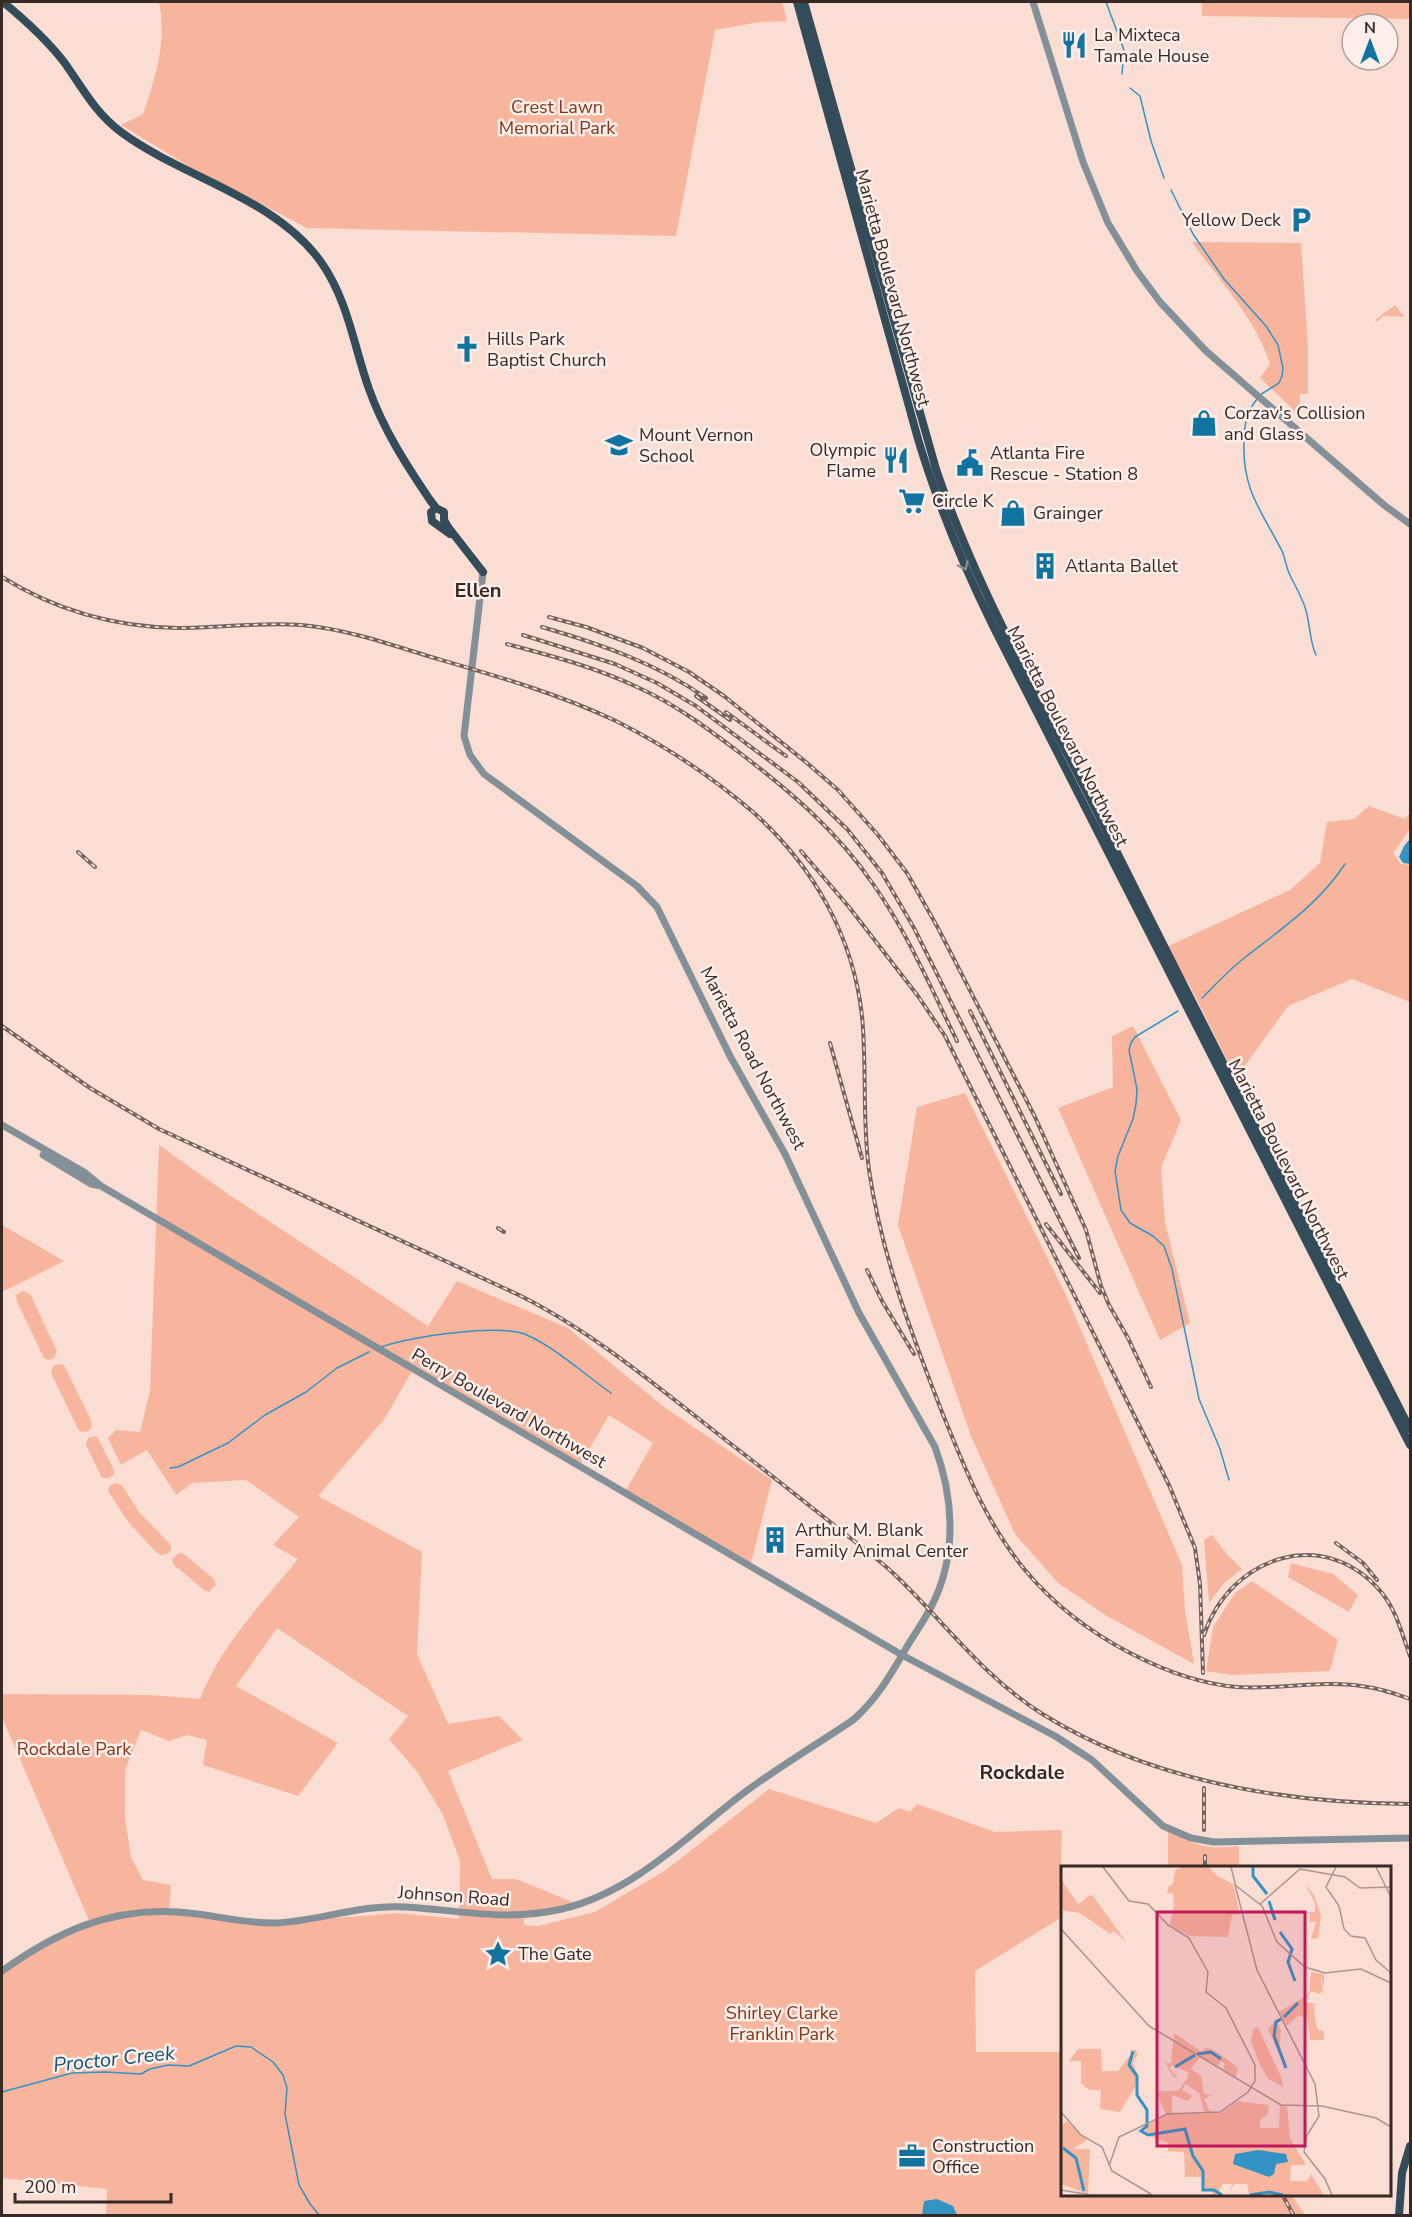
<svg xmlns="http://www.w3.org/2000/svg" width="1412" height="2217" font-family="'Nunito Sans',sans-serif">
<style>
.green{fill:#f7b59e;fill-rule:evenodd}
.water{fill:#3393c4}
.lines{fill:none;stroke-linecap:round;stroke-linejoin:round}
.stream{stroke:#3393c4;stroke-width:1.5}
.minor{stroke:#839098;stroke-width:7}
.major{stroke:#344c5a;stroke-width:8}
.rail-casing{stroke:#76635d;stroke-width:4}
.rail{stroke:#fdeee9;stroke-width:1.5;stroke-dasharray:4.5;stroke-linecap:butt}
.oneway{stroke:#848d93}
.labels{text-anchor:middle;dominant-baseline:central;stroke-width:5;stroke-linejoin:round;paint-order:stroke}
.poi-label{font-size:18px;fill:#372925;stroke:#fdeee9;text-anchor:start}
.park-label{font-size:18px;fill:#823416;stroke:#fdeee9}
.street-label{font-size:18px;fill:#372925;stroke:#fdeee9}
.neighbourhood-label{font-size:20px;font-weight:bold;fill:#372925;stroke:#fdeee9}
.water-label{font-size:20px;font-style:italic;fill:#0d5678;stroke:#fdeee9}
.inset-river{fill:none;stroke:#3393c4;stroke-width:3}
.inset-road{fill:none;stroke:#ac958d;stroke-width:1.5}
.view{fill:#c2185b;fill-opacity:0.15;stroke:#c2185b;stroke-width:3}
.inset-edge{fill:none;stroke:#372925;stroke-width:3}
</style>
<rect width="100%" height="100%" fill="#faddd3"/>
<path class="green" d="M 159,2 L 782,2 L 787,21 L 760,22 L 715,30 L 676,236 L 307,228 L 190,167 L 121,125 L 143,114 C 156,77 167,40 159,2 Z
M 1202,2 L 1410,2 L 1410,19 L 1202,16 Z
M 1192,242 L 1301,243 L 1308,348 L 1308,394 L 1300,394 L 1300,416 L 1260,378 L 1270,364 C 1255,317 1220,282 1192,242 Z
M 1395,305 L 1405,317 L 1383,316 L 1377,322 L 1375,320 Z
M 1369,806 L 1405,819 L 1410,813 L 1410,829 L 1393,853 L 1401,864 L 1410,865 L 1410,1002 L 1352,979 L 1288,1006 L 1236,1078 L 1188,982 L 1164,948 L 1290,890 L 1320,863 L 1327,822 L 1354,819 Z
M 1133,1026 L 1181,1120 L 1161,1168 L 1165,1222 L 1190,1323 L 1160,1340 L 1058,1108 L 1113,1087 L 1112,1036 Z
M 965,1093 L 1066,1295 L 1182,1565 L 1185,1610 L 1194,1664 L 1107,1616 L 1058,1583 L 1015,1534 L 971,1436 L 898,1225 L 917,1107 Z
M 159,1145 L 228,1194 L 428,1326 L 457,1281 L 568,1328 L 664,1407 L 772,1480 L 750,1567 L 625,1492 L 653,1443 L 609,1415 L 580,1465 L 412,1371 L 385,1418 L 318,1496 L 422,1552 L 417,1654 L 448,1724 L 499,1716 L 523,1740 L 448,1771 L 492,1879 L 516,1879 L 577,1904 L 530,1915 L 524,1919 L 524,1925 L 538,1926 L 595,1912 L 666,1870 L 769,1789 L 876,1823 L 899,1808 L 910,1812 L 917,1804 L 995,1832 L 1062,1830 L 1059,1919 L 975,1971 L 976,2052 L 1062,2052 L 1062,2194 L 1292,2195 L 1305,2215 L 106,2216 L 107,2189 L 2,2178 L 2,1971 L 90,1923 L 2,1717 L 2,1694 L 151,1695 L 200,1699 C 221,1645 262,1603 298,1559 L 273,1545 L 299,1517 L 246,1480 L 192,1483 L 176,1495 L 147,1450 L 121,1465 L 108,1438 L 116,1430 L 140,1432 L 150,1391 ZM 277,1628 L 408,1716 L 389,1739 L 418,1773 L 443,1815 L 460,1861 L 459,1919 L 398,1913 L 322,1919 L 234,1921 L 169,1912 L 171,1885 L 143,1880 L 131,1857 L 125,1818 L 125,1770 L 141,1730 L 169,1741 L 187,1735 L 207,1740 L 203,1765 L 298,1796 L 338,1743 L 236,1686 Z
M 2,1225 L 64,1261 L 2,1292 Z
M 23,1291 L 30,1294 L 57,1351 L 54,1358 L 48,1360 L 44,1358 L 17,1302 L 16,1295 Z
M 59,1364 L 64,1365 L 91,1420 L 92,1427 L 89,1431 L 81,1432 L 78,1429 L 51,1373 L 53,1366 Z
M 97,1436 L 114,1470 L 114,1475 L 109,1478 L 102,1478 L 86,1445 L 88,1438 Z
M 116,1483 L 122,1485 L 139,1512 L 171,1545 L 171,1550 L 167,1554 L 161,1555 L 156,1552 L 129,1523 L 108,1491 L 110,1485 Z
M 1212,1535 L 1226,1553 L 1242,1569 L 1224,1583 L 1209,1603 L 1204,1540 Z
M 179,1553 L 184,1554 L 214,1579 L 216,1585 L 209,1592 L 204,1590 L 174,1565 L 172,1559 Z
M 1291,1563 L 1333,1574 L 1358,1595 L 1349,1612 L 1288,1577 Z
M 1252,1581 L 1338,1640 L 1330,1671 L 1232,1675 L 1206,1671 L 1213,1627 L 1235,1593 Z
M 1168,1829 C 1192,1846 1209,1850 1239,1846 L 1239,1867 L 1168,1867 Z"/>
<path class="water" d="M 1410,839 L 1410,864 L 1403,863 L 1399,857 L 1404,846 Z
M 937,2199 L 953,2206 L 957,2215 L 922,2215 L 924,2201 Z"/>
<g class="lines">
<path class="stream" d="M 1106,2 L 1124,50 L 1122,74
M 1130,88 L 1140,96 L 1151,141 L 1164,178
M 1171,190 L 1193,234 L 1224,279 L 1266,326 L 1278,345 L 1283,368 L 1282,376 L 1279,383 L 1260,395
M 1257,399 C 1247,412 1244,424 1244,441 C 1242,490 1261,510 1282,551 C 1285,558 1286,566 1289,573 C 1293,582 1299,592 1303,602 C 1311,619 1308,638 1316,655
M 1202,998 C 1215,985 1228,971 1243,959 C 1281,929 1318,905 1345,864
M 1178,1011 L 1135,1037 L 1131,1043 L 1129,1050 L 1137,1089 L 1136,1104 L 1133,1119 L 1118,1156 L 1115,1171 L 1121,1210 L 1130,1223 L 1153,1236 L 1164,1246 L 1172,1269 L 1199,1399 L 1220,1449 L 1229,1480
M 381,1347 C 410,1337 500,1323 527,1335 C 556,1348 585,1375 611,1393
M 170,1468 L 178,1467 L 228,1443 L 265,1415 L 306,1392 L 337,1368 L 369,1352
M 2,2092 L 72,2073 L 105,2072 L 141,2074 L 150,2069 L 168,2065 L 189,2066 L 236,2046 L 251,2047 L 273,2062 L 283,2075 L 287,2088 L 285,2114 L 299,2185 L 310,2204 L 320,2216"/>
<path class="minor" d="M 1033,2 L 1083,162 L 1108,223 L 1137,271 L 1160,302 L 1206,351 L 1384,505 L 1410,524
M 2,1125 L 84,1172 L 101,1186 L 902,1655 L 1055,1736 L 1092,1760 L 1163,1826 L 1191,1838 L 1214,1842 L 1410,1838
M 43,1155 L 91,1184 L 101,1186
M 2,1971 C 55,1933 110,1907 178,1912 C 211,1914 243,1924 276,1923 C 320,1921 360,1904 405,1907 C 461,1910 505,1922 562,1909 C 633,1892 685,1838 741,1795 C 777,1768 816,1745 853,1720 C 876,1700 890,1676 905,1650 C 915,1633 927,1617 935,1599 C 957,1550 953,1496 935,1447 L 859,1313 L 785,1154 L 730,1056 L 657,907 L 637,886 L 484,774 L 470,755 L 464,736 L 483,572"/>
<path class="major" d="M 3,2 C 25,20 46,39 64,62 C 82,87 95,113 121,132 C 183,178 275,197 321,262 C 348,300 354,347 369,389 C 383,429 407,466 430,500 L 436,508 L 444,512 L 444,520 L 448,527 L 483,572
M 797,2 L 918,439 C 938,506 962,563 993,626 L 1410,1445
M 804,2 L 936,469 C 976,588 1040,698 1096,810 C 1199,1018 1305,1223 1410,1429
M 436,508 L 431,512 L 432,521 L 450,534
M 1399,2216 L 1402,2173 L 1410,2146"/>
<defs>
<path id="rail" d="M 2,577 C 55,610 115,627 178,628 C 219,628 260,622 301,625 C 346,629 389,644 431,657 C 493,675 557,693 616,721 C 664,745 712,777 753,812 C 813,866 853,935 862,1016 C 867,1067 862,1119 869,1170 C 881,1252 910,1330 940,1407 C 963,1464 985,1522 1025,1570 C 1054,1605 1090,1632 1130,1653 C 1163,1670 1200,1684 1237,1687 C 1278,1690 1320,1680 1361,1686 C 1378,1688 1394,1693 1410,1699
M 549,617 L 586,627 L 643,648 L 689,672 L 724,696 L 807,763 L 838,790 L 878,835 L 907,873 L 938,928 L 1035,1117 L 1086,1230 L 1101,1286 L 1109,1305 L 1128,1338 L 1151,1387
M 542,627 C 600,644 656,663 706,698
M 523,635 L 615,664 L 657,683 L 696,706 L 798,782 L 847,829 L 882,873 L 914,928 L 1079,1258
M 507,644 C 552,656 595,667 637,687 C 675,704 707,728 740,753 C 791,792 837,831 873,884 C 907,932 931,988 957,1041
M 696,696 L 730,720
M 726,712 L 786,756
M 801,851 L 849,907 L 918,996 L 945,1036 L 1169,1485 L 1195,1548 L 1200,1584 L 1203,1673
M 78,852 L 95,867
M 970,1011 L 1061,1194
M 2,1026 L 90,1088 L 159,1129 L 519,1295 C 595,1333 660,1389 727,1441 C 766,1471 805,1502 844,1533 C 860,1546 878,1559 893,1573 C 944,1621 984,1678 1044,1715 C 1153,1782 1284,1803 1410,1804
M 830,1043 L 862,1158
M 1046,1224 L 1100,1293
M 498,1228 L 504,1232
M 867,1270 L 882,1301 L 914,1354
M 1336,1543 L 1363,1563 L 1377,1580
M 1204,1635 C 1230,1556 1325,1524 1382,1593 C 1397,1612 1402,1634 1410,1656
M 1204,1788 L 1204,1830
M 1205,1856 L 1205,1868
M 1282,2194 L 1294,2216"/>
</defs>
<use href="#rail" class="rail-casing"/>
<use href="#rail" class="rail"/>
</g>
<defs><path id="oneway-chevron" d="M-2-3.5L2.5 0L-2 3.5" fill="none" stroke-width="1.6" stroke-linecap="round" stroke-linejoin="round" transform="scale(1.5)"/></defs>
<use class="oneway" href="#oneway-chevron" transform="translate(964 566) rotate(65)"/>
<defs>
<symbol id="restaurant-bare" viewBox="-9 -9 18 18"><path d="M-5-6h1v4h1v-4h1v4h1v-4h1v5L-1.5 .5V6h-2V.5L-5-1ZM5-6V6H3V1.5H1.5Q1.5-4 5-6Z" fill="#1073a0" stroke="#fdeee9" stroke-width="2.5" paint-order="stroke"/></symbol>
<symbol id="parking-bare" viewBox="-9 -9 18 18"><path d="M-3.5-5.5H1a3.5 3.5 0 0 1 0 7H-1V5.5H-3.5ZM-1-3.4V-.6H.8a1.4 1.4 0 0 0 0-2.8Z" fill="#1073a0" stroke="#fdeee9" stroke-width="2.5" paint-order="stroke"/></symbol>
<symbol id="church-bare" viewBox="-9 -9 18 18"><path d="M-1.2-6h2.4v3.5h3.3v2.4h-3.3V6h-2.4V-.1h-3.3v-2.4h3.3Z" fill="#1073a0" stroke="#fdeee9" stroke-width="2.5" paint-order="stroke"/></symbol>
<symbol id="shop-bare" viewBox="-9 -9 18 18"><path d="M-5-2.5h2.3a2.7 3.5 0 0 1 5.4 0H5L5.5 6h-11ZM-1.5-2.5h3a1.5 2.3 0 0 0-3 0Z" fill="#1073a0" stroke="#fdeee9" stroke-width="2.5" paint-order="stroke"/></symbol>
<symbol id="school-bare" viewBox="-9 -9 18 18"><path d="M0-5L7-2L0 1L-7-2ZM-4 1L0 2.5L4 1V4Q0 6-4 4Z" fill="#1073a0" stroke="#fdeee9" stroke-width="2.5" paint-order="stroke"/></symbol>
<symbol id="civic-bare" viewBox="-9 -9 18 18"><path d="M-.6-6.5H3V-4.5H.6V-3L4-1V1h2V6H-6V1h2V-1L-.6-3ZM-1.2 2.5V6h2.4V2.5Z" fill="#1073a0" stroke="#fdeee9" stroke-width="2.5" paint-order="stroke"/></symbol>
<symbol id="supermarket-bare" viewBox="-9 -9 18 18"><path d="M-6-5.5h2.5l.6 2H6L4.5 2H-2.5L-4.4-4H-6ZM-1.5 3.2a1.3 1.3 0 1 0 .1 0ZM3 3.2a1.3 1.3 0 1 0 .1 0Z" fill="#1073a0" stroke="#fdeee9" stroke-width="2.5" paint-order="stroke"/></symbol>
<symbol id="building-bare" viewBox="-9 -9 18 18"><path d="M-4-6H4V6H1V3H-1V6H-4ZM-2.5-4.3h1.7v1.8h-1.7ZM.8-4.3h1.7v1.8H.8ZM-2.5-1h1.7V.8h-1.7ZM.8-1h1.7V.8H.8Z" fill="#1073a0" stroke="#fdeee9" stroke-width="2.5" paint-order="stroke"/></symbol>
<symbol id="sight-bare" viewBox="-9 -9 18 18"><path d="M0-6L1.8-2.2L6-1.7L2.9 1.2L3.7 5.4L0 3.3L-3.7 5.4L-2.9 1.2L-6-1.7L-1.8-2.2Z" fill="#1073a0" stroke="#fdeee9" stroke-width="2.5" paint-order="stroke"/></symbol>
<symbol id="office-bare" viewBox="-9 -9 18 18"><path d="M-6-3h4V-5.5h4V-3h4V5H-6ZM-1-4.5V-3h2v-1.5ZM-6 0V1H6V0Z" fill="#1073a0" stroke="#fdeee9" stroke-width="2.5" paint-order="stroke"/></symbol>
</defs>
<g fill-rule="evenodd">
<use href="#restaurant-bare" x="1055" y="26" width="38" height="38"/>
<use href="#parking-bare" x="1282" y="201" width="38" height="38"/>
<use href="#church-bare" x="448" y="330" width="38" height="38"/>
<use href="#shop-bare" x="1185" y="404" width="38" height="38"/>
<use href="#school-bare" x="600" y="426" width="38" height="38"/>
<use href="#restaurant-bare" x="877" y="441" width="38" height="38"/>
<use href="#civic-bare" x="951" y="444" width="38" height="38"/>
<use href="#supermarket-bare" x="893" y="482" width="38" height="38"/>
<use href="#shop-bare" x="994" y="494" width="38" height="38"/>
<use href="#building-bare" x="1026" y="547" width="38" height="38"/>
<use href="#building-bare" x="756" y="1521" width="38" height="38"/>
<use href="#sight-bare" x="479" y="1935" width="38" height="38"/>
<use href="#office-bare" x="893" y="2137" width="38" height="38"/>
</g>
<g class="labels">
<g class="poi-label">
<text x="1094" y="35">La Mixteca<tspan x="1094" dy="21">Tamale House</tspan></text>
<text x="1281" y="220" text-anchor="end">Yellow Deck</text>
<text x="487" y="339">Hills Park<tspan x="487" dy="21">Baptist Church</tspan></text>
<text x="1224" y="413">Corzav's Collision<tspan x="1224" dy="21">and Glass</tspan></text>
<text x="639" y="435">Mount Vernon<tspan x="639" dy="21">School</tspan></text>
<text x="876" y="450" text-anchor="end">Olympic<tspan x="876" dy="21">Flame</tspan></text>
<text x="990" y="453">Atlanta Fire<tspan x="990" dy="21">Rescue - Station 8</tspan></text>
<text x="932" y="501">Circle K</text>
<text x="1033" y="513">Grainger</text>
<text x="1065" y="566">Atlanta Ballet</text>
<text x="795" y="1530">Arthur M. Blank<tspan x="795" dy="21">Family Animal Center</tspan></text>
<text x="518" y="1954">The Gate</text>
<text x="932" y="2146">Construction<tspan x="932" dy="21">Office</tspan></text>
</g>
<g class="park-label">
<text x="557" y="107">Crest Lawn<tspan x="557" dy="21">Memorial Park</tspan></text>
<text x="74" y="1749">Rockdale Park</text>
<text x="782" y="2013">Shirley Clarke<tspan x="782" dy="21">Franklin Park</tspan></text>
</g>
<g class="street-label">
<text transform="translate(893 288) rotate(75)">Marietta Boulevard Northwest</text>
<text transform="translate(1068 736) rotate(63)">Marietta Boulevard Northwest</text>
<text transform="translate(753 1058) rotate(62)">Marietta Road Northwest</text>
<text transform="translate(1289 1169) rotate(63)">Marietta Boulevard Northwest</text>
<text transform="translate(509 1408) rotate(30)">Perry Boulevard Northwest</text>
<text transform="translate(454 1896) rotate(4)">Johnson Road</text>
</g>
<g class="neighbourhood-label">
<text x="478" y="590">Ellen</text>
<text x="1022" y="1772">Rockdale</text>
</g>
<g class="water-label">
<text transform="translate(114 2059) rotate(-6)">Proctor Creek</text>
</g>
</g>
<g transform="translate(1061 1866)">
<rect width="330" height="330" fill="#faddd3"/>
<path d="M 122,1 L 148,1 L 156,10 L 172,18 L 179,48 L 171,49 L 167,71 L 128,70 L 109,59 L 113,38 L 112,28 L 106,27 L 107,21 L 112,18 L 114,4 ZM 0,13 L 17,38 L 29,29 L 32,30 L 66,77 L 53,65 L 49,68 L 19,47 L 0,44 ZM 244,18 L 253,29 L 260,50 L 257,72 L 250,73 L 255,56 L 248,56 L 249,48 L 222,48 L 254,46 L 254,37 ZM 250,106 L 263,108 L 263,121 L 259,109 L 262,125 L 258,128 L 251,125 L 243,136 L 257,138 L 253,139 L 254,154 L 257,164 L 263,165 L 263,174 L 249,174 L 246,152 L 238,149 L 226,160 L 218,146 L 248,128 ZM 215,154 L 220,164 L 218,187 L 207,163 ZM 197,161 L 220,211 L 222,221 L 207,213 L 198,197 L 190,175 L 192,163 ZM 113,167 L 141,186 L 144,181 L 156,186 L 177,202 L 175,211 L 162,203 L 164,198 L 160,195 L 157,200 L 139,191 L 130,203 L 140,210 L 143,228 L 151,229 L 143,233 L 148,244 L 157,247 L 151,249 L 159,247 L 177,235 L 208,239 L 207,248 L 199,254 L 199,262 L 218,262 L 219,239 L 226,241 L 229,272 L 245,299 L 230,299 L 229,315 L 246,315 L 250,308 L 263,329 L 188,329 L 186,318 L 173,318 L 169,325 L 171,318 L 162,318 L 155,329 L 151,329 L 152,324 L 141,324 L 141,311 L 124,311 L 123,286 L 107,285 L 107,277 L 85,269 L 85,260 L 105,249 L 95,225 L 117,225 L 127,211 L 127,206 L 111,199 L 108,202 L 118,213 L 112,210 L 108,204 L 98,183 L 105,197 L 110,197 ZM 125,218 L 138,227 L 144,248 L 114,248 L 111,244 L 111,229 L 127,235 L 131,230 L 121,224 ZM 17,183 L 40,183 L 41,205 L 57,205 L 74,183 L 77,189 L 72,196 L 78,215 L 59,246 L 39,243 L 40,224 L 28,224 L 20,217 L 20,195 L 8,195 ZM 6,255 L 26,274 L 12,283 L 29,283 L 27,328 L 0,318 L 0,259 Z" fill="#f7b59e" fill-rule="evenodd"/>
<path d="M 197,284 L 225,288 L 227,296 L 215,298 L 213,308 L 208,311 L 172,298 L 174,288 Z" fill="#3393c4"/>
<path class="inset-river" d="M 192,1 L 192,10 L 206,28M 208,35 L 214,54M 219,66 L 231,83 L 227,96 L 234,115M 223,151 L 237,137M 220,153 L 215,156 L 213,170 L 225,202M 72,185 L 68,199 L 76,210 L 76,229 L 86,244 L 86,260 L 80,265 L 87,269 L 124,263 L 132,290 L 142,305 L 142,324 L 153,324 L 161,329M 136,188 L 150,186 L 160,193M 114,201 L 134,189M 2,282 L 15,292 L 23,325M 189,329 L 208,326 L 222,329"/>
<path class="inset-road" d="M 42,1 L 68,35 L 87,38 L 107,59 L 128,72 L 147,106M 170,1 L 175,21M 275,1 L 265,21 L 278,40 L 283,63 L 290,70 L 304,72 L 315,94 L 330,107M 315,1 L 330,31M 174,19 L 201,40 L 216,76 L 244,101 L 264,107 L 300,103 L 330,117M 174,19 L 196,104 L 254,218 L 258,250 L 245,271 L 243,286 L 264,313 L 271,329M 199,38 L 239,3 L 284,11 L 299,22 L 330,21M 0,63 L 88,160M 88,160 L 220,239 L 261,240 L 315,252 L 330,261M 0,246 L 20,269 L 41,281 L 51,305 L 90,328M 48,300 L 58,271 L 106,248 L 159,246 L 187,226 L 194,215 L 194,199 L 165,142 L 145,126 L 147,106M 0,324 L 30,329 L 92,329"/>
<path class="view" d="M 96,46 L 244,46 L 244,280 L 96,280 Z"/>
<rect width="330" height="330" class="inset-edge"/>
</g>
<rect width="1412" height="2217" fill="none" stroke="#372925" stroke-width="6"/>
<g transform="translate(1370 42)"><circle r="28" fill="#fdeee9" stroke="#ae9f9b" stroke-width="1.5"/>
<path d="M0-4.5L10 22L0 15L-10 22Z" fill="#1073a0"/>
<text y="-9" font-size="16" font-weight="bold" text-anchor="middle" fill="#372925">N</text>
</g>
<path d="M15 2193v9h156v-9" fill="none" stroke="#372925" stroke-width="3"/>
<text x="24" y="2193" font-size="18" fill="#372925" stroke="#fdeee9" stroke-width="4.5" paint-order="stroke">200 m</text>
</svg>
